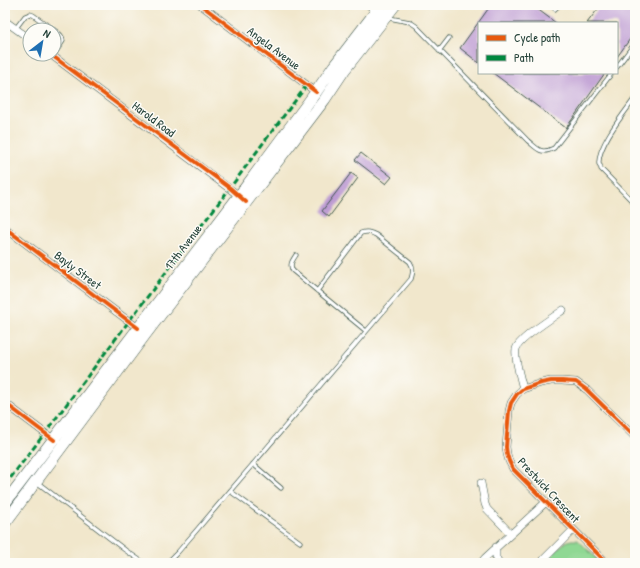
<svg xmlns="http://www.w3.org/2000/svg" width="640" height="568" font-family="'Patrick Hand',sans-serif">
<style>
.green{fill:#8fd893;stroke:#578a64}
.building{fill:#be9cd3}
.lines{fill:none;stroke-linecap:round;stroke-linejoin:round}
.lane-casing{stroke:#3e564b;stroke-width:5}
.street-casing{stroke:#3e564b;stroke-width:8}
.primary-casing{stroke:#3e564b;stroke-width:12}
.lane{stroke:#fff;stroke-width:3.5}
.street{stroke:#fff;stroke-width:7}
.primary{stroke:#fff;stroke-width:11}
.quiet{stroke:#00873e;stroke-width:3;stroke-dasharray:6 3;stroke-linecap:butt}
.cycleway-casing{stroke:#fdfcf7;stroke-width:6}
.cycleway{stroke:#e8590c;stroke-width:4}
.labels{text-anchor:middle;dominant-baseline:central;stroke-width:3;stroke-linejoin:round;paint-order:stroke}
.street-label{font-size:12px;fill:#1f3d34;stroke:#fdfcf7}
</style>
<rect width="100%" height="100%" fill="#fdfcf7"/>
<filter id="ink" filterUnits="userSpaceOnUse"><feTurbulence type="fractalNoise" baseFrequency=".025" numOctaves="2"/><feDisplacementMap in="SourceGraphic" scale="8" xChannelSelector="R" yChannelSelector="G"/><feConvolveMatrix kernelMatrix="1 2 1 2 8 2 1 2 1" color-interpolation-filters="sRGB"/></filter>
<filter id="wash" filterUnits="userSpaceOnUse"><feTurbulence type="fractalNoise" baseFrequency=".012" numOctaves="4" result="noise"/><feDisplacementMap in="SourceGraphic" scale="16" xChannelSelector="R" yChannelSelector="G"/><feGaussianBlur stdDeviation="0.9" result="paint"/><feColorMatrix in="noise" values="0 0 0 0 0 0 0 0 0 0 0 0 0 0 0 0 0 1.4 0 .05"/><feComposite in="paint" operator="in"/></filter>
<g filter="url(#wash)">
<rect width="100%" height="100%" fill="#f1e7cc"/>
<path class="green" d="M 571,540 L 578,540 L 601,563 L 546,563 C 551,556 562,542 571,540 Z"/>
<g id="blocks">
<path class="building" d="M 491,5 L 532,5 L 556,23 L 479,23 L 479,63 L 460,48 Z
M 601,5 L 635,5 L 635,32 L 617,57 L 617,23 L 587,23 Z
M 493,73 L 605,73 L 566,128 Z
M 361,153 L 392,177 L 386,184 L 355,160 Z
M 351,173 L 358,178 L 329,217 L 322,211 Z"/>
</g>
</g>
<g filter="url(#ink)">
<use href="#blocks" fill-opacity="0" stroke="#3e564b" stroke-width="1"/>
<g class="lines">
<defs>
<path id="lane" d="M 555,9 L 559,5
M 389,18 L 410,22 L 416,26 L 528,141 C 538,149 541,155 554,148 L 612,73
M 16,28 L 25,16 L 30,14 L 33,15 L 54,30
M 54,30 C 58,33 63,35 63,41 L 54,54
M 439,51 L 449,38
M 617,67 L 635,43
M 635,98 C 625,112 597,146 599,164 C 600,165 601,168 601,169 L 635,204
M 296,255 C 292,261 289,265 293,271 L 366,331
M 253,464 L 281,488
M 38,483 L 125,550 L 144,563
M 230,491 L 300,542
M 165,563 L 171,559 L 178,552 L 411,279 C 413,272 414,268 410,262 L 376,235 C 370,232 367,231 361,233 L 317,291"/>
<path id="street" d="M 201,5 L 316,92
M 369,5 L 377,11
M 5,21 L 30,39
M 50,54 L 242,198
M 5,228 L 138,328
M 523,389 C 521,380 514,358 516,349 C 519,338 553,318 563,310
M 5,403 L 54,440
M 481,483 L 485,504 L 487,509 L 511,534
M 496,547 L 496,557 L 499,563
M 481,563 L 485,558 L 546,502
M 542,563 L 544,559 L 573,530
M 607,563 L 513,469 L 509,461 L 507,454 L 506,447 L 509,411 L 511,403 L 517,394 L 523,389 L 541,383 L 551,381 L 562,381 L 576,382 L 587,390 L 635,437"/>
<path id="primary" d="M 5,503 L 245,188 L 316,92 L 334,66 L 381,5
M 5,523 L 145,335 L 325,99 L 345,69 L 395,5"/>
</defs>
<use href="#lane" class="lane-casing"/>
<use href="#street" class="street-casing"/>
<use href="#primary" class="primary-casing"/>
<use href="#lane" class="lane"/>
<use href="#street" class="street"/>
<use href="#primary" class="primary"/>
<path class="quiet" d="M 5,485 L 45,433 L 129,321 L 230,188 L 264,142 L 307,85"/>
<defs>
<path id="cycleway" d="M 201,5 L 316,92
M 50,54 L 230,188 L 246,202
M 5,228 L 138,328
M 5,403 L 54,440
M 607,563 L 513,469 L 509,461 L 507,454 L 506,447 L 509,411 L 511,403 L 517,394 L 523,389 L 541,383 L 551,381 L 562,381 L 576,382 L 587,390 L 635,437"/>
</defs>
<use href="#cycleway" class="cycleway-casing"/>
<use href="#cycleway" class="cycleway"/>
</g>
</g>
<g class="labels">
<g class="street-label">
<text transform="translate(274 48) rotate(37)">Angela Avenue</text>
<text transform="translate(154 119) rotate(37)">Harold Road</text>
<text transform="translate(183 247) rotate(-53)">17th Avenue</text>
<text transform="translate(78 270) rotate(37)">Bayly Street</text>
<text transform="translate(549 490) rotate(47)">Prestwick Crescent</text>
</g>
</g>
<rect width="640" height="568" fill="none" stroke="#fdfcf7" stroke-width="20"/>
<rect x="478" y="22" width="140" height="52" fill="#fdfcf7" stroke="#a4b0a9"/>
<rect x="486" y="35" width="20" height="6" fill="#e8590c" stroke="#a4b0a9"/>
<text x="514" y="42" font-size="12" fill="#1f3d34">Cycle path</text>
<rect x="486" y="55" width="20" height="6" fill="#00873e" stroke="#a4b0a9"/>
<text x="514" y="62" font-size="12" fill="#1f3d34">Path</text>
<g transform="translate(42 42) rotate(31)"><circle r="19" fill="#fdfcf7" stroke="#a4b0a9"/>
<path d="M0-3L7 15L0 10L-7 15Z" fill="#1f6fb2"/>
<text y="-6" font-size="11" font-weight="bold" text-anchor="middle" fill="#1f3d34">N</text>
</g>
</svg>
